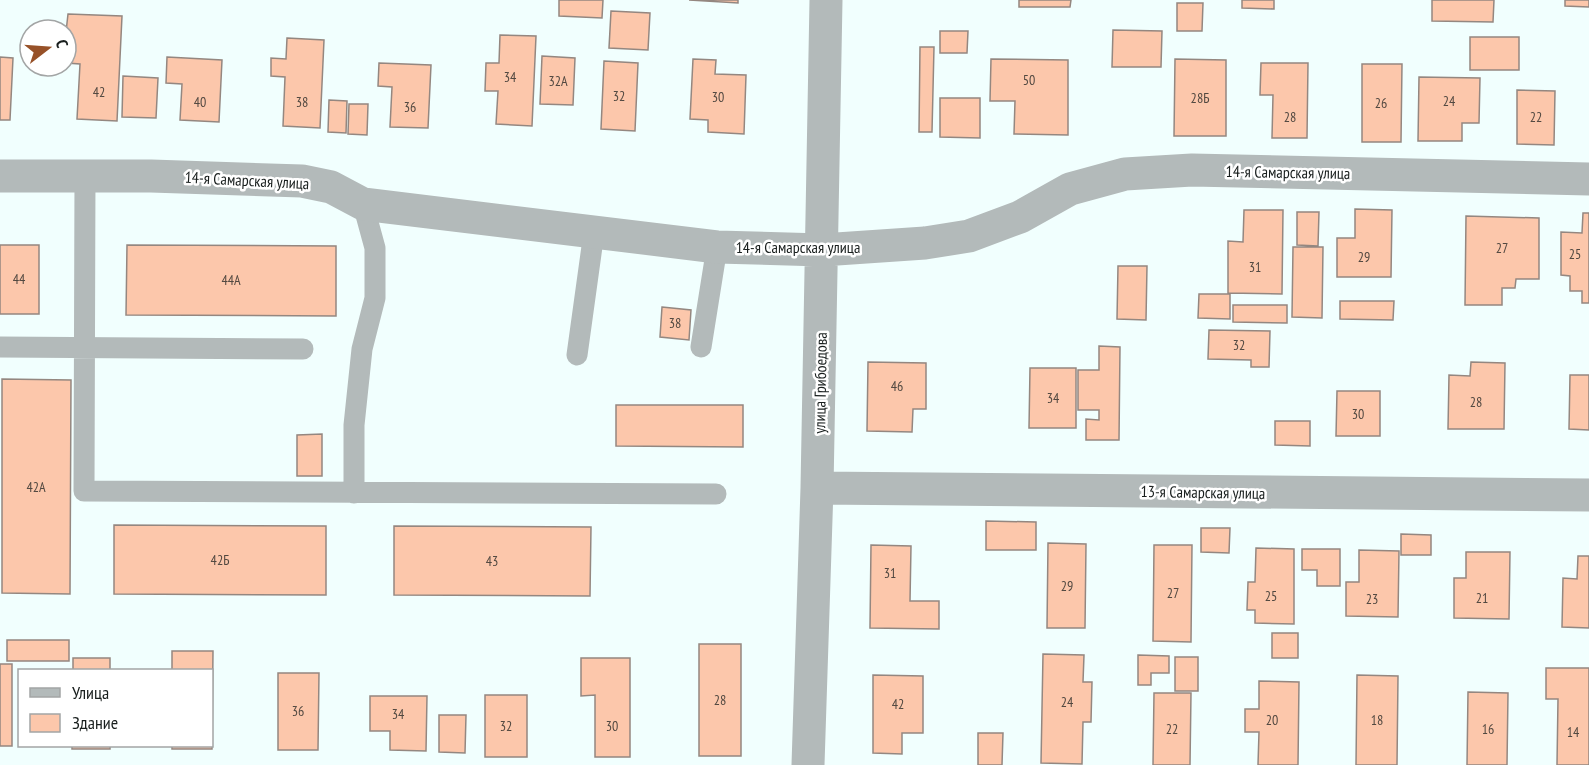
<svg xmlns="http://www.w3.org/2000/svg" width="1589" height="765" font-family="'PT Sans Narrow',sans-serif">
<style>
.building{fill:#fcc7ab;stroke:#948780;stroke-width:1.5}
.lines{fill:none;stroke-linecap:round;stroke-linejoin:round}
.lane{stroke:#b3baba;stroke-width:21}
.street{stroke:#b3baba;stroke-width:33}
.labels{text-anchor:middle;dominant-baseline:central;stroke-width:5;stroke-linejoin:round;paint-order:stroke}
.number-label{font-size:14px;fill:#514840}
.street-label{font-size:16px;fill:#181e1d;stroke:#fff}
</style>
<rect width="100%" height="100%" fill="#f1fffe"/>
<path class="building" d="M 559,0 L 603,0 L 602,18 L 559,16 Z
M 689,0 L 738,0 L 738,3 Z
M 1019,0 L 1071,0 L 1070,7 L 1019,7 Z
M 1242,0 L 1274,0 L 1274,9 L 1242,8 Z
M 1432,0 L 1494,0 L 1493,22 L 1432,21 Z
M 1565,0 L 1589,0 L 1589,7 L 1565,6 Z
M 1177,3 L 1203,3 L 1202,31 L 1177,31 Z
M 611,11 L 650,13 L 648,50 L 609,48 Z
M 68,14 L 122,16 L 117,121 L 77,119 L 80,64 L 66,63 L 66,32 Z
M 1113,30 L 1162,31 L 1161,67 L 1112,67 Z
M 940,31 L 968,31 L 967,53 L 940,53 Z
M 500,35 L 536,36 L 532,126 L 496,124 L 498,91 L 485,91 L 486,63 L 499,63 Z
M 1470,37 L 1519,37 L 1519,70 L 1470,70 Z
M 287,38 L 324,40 L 320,128 L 283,126 L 285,77 L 271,76 L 271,58 L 286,59 Z
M 920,47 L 934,47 L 932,132 L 919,132 Z
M 542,56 L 575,58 L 573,105 L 540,104 Z
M 0,57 L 13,58 L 10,120 L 0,120 Z
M 167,57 L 222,60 L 219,122 L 180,120 L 182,84 L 166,83 Z
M 693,59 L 716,60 L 715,74 L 746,75 L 744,134 L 708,132 L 708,120 L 690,119 Z
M 991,59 L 1068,60 L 1068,135 L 1014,134 L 1015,101 L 990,101 Z
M 1175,59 L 1226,60 L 1226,136 L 1174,136 Z
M 604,61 L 638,63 L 635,131 L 601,129 Z
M 379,63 L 431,65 L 428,128 L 390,127 L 392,87 L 378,86 Z
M 1261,63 L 1308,63 L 1307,138 L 1272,138 L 1273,95 L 1260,95 Z
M 1362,64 L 1402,64 L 1401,142 L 1362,142 Z
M 123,76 L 158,78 L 156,118 L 122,117 Z
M 1419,77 L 1480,78 L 1479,123 L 1462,123 L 1462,141 L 1418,141 Z
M 1517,90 L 1555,91 L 1554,145 L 1517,144 Z
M 940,98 L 980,98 L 980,138 L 940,137 Z
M 329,100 L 347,101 L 346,133 L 328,132 Z
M 349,104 L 368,104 L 367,135 L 348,134 Z
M 1355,209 L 1392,210 L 1391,277 L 1337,277 L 1337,238 L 1355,238 Z
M 1244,210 L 1283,210 L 1282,294 L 1228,293 L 1228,241 L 1243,242 Z
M 1297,212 L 1319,212 L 1318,246 L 1297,245 Z
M 1583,213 L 1589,213 L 1589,303 L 1582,303 L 1582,291 L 1570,291 L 1570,276 L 1561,275 L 1561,232 L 1582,233 Z
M 1466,216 L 1539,218 L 1539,279 L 1516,279 L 1515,288 L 1502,288 L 1502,305 L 1465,305 Z
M 0,245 L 39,245 L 39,314 L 0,314 Z
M 127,245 L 336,246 L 336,316 L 126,315 Z
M 1293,247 L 1323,247 L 1322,318 L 1292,317 Z
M 1118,266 L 1147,266 L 1146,320 L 1117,319 Z
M 1199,294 L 1230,294 L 1230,319 L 1198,318 Z
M 1340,301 L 1394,301 L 1393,320 L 1340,319 Z
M 1233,305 L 1287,305 L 1287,323 L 1233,322 Z
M 662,307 L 691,310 L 689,340 L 660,337 Z
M 1209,330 L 1270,331 L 1269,367 L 1251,367 L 1251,360 L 1208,359 Z
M 1099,346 L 1120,347 L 1119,440 L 1086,440 L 1086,419 L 1099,420 L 1099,410 L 1078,410 L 1078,370 L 1099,370 Z
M 868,362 L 926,363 L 926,409 L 913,409 L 912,432 L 867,431 Z
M 1471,362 L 1505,363 L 1504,429 L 1448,429 L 1449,375 L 1470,376 Z
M 1030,368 L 1076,368 L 1076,428 L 1029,428 Z
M 1570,375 L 1589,375 L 1589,430 L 1569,429 Z
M 2,379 L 71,380 L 70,594 L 2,593 Z
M 1337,391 L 1380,391 L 1380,436 L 1336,436 Z
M 616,405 L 743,405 L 743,447 L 616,446 Z
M 1275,421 L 1310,421 L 1310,446 L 1275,445 Z
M 322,434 L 322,476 L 297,476 L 297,435 Z
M 986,521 L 1036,522 L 1036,550 L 986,550 Z
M 114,525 L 326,526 L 326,595 L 114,594 Z
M 394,526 L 591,527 L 590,596 L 394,595 Z
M 1201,528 L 1230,528 L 1229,553 L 1201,552 Z
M 1401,534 L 1431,535 L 1431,555 L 1401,555 Z
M 1048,543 L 1086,544 L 1085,628 L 1047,628 Z
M 871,545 L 911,546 L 910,601 L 939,601 L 939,629 L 870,628 Z
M 1154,545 L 1192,545 L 1191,642 L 1153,641 Z
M 1256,548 L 1294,549 L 1294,624 L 1255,623 L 1255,610 L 1247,610 L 1248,582 L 1255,582 Z
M 1302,549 L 1340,549 L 1340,586 L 1317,586 L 1317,570 L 1302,570 Z
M 1359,550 L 1399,551 L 1398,617 L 1346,616 L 1346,582 L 1359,582 Z
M 1466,552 L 1510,552 L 1509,619 L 1454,618 L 1454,578 L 1466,578 Z
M 1578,556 L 1589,556 L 1589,628 L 1562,627 L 1563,578 L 1577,579 Z
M 1272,633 L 1298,633 L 1298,658 L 1272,658 Z
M 7,640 L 69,640 L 69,661 L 7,661 Z
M 699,644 L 741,644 L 741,756 L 699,756 Z
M 172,651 L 213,651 L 212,749 L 172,749 L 172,746 L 212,746 L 212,670 L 172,670 Z
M 1043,654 L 1084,655 L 1083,682 L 1092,682 L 1091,722 L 1083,722 L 1082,764 L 1041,763 Z
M 1138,655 L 1169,656 L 1169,673 L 1151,673 L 1151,685 L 1138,685 Z
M 1175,657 L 1198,657 L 1198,691 L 1175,691 Z
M 73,658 L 110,658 L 110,670 L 73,670 Z
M 581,658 L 630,658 L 630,757 L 595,757 L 595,695 L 581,696 Z
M 0,664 L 12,664 L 12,746 L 0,746 Z
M 1546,668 L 1589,668 L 1589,765 L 1557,765 L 1558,699 L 1546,699 Z
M 278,673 L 319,673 L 318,750 L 278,750 Z
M 873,675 L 923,676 L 923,733 L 902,733 L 902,754 L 873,753 Z
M 1357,675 L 1398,676 L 1397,765 L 1356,765 Z
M 1259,681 L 1299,682 L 1298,765 L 1258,765 L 1259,732 L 1245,732 L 1245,709 L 1259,709 Z
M 1468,692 L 1508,693 L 1507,765 L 1467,765 Z
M 1154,693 L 1191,693 L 1190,765 L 1153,765 Z
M 485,695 L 527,695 L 527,757 L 485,757 Z
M 370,696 L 427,696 L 426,751 L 390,750 L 390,731 L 370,731 Z
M 439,715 L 466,715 L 465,753 L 439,752 Z
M 978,733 L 1003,733 L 1002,765 L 978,765 Z
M 72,746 L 110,746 L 110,749 L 72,749 Z"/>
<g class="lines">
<path class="lane" d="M 85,176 L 84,491 L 716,494
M 0,347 L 303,349
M 701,347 L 717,247
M 577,355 L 594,232
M 354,493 L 354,425 L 362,349 L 375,298 L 375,248 L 363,204"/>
<path class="street" d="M 0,176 L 151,176 L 302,181 L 331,187 L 363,204 L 717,247 L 822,250 L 925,243 L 969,236 L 1020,217 L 1070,189 L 1125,174 L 1192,170 L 1589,179
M 817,488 L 1589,495
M 808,765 L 817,488 L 826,0"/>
</g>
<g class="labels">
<g class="number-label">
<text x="510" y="77">34</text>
<text x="1029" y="80">50</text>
<text x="558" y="81">32А</text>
<text x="99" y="92">42</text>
<text x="619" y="96">32</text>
<text x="718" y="97">30</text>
<text x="1200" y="98">28Б</text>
<text x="1449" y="101">24</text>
<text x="200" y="102">40</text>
<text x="302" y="102">38</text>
<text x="1381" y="103">26</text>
<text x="410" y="107">36</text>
<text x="1290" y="117">28</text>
<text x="1536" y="117">22</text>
<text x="1502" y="248">27</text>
<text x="1575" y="254">25</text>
<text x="1364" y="257">29</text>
<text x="1255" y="267">31</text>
<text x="19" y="279">44</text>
<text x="231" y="280">44А</text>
<text x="675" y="323">38</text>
<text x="1239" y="345">32</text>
<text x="897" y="386">46</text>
<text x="1053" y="398">34</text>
<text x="1476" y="402">28</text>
<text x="1358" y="414">30</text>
<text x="36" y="487">42А</text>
<text x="220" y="560">42Б</text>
<text x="492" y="561">43</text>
<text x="890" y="573">31</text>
<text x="1067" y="586">29</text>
<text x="1173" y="593">27</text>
<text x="1271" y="596">25</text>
<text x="1482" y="598">21</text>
<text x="1372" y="599">23</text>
<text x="720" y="700">28</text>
<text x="1067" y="702">24</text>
<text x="898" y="704">42</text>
<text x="298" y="711">36</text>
<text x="398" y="714">34</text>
<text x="1272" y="720">20</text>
<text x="1377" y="720">18</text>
<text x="506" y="726">32</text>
<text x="612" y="726">30</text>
<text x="1172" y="729">22</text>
<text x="1488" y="729">16</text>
<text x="1573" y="732">14</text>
</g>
<g class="street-label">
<text transform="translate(1288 172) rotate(1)">14-я Самарская улица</text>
<text transform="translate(247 180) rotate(3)">14-я Самарская улица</text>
<text x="798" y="247">14-я Самарская улица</text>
<text transform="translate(820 383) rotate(-89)">улица Грибоедова</text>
<text transform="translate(1203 492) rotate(1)">13-я Самарская улица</text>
</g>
</g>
<rect x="18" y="669" width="195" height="78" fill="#ffffff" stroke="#a3a5a5" stroke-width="1.5"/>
<rect x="30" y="688" width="30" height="9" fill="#b3baba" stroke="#a3a5a5" stroke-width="1.5"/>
<text x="72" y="699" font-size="18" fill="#181e1d">Улица</text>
<rect x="30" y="714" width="30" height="18" fill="#fcc7ab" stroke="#a3a5a5" stroke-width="1.5"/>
<text x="72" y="729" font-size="18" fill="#181e1d">Здание</text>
<g transform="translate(48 48) rotate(73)"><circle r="28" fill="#ffffff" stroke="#a3a5a5" stroke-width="1.5"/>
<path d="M0-4.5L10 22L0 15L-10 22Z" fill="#975128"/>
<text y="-9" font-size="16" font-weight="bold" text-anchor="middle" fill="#181e1d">С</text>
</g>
</svg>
